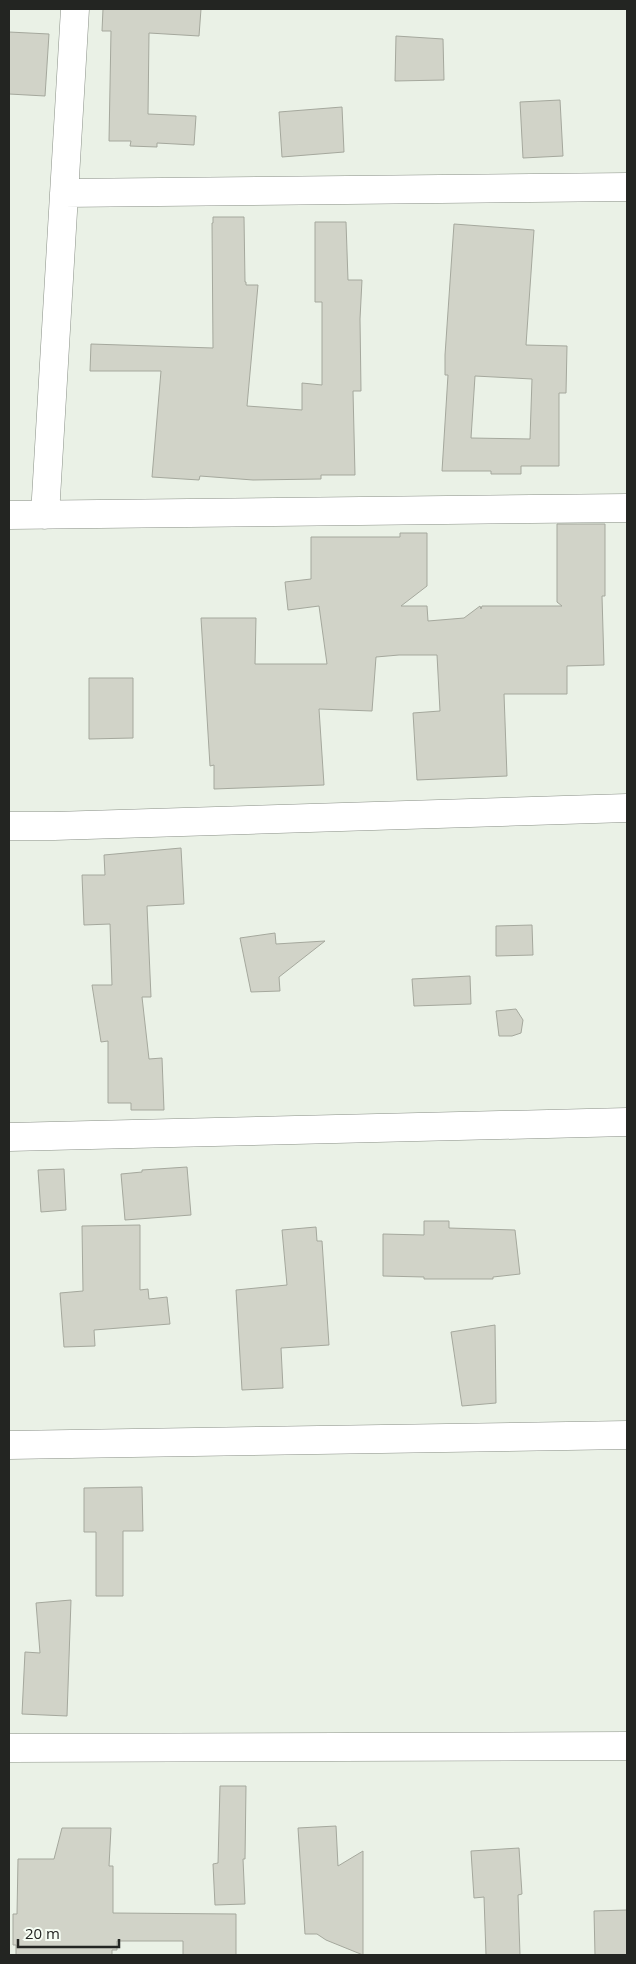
<svg xmlns="http://www.w3.org/2000/svg" width="636" height="1964" font-family="'Open Sans',sans-serif">
<style>
.building{fill:#d1d3c8;stroke:#a5a89d;fill-rule:evenodd}
.lines{fill:none;stroke-linecap:round;stroke-linejoin:round}
.street-casing{stroke:#8a9087;stroke-width:29}
.street{stroke:#fff;stroke-width:28}
</style>
<rect width="100%" height="100%" fill="#eaf1e6"/>
<path class="building" d="M 103,9 L 201,9 L 199,36 L 149,33 L 148,114 L 196,116 L 194,145 L 157,143 L 157,147 L 130,146 L 131,141 L 109,141 L 111,31 L 102,31 Z
M 9,32 L 49,34 L 45,96 L 9,94 Z
M 396,36 L 443,39 L 444,80 L 395,81 Z
M 560,100 L 563,156 L 523,158 L 520,102 Z
M 342,107 L 344,152 L 282,157 L 279,112 Z
M 213,217 L 244,217 L 245,282 L 246,282 L 246,285 L 258,285 L 247,406 L 302,410 L 302,383 L 322,385 L 322,302 L 315,302 L 315,222 L 346,222 L 348,280 L 362,280 L 360,319 L 361,391 L 353,391 L 355,475 L 321,475 L 321,479 L 253,480 L 200,476 L 199,480 L 152,477 L 161,371 L 90,371 L 91,344 L 213,348 L 212,223 L 213,223 Z
M 454,224 L 534,230 L 526,345 L 567,346 L 566,393 L 559,393 L 559,466 L 521,466 L 521,474 L 491,474 L 491,471 L 442,471 L 448,375 L 445,375 L 445,355 ZM 475,376 L 532,379 L 530,439 L 471,438 Z
M 557,524 L 605,524 L 605,596 L 602,596 L 604,665 L 567,666 L 567,694 L 504,694 L 507,776 L 417,780 L 413,713 L 440,711 L 437,655 L 399,655 L 376,657 L 372,711 L 319,709 L 324,785 L 214,789 L 214,765 L 210,766 L 201,618 L 256,618 L 255,664 L 327,664 L 319,606 L 288,610 L 285,582 L 311,579 L 311,537 L 400,537 L 400,533 L 427,533 L 427,586 L 401,606 L 427,606 L 428,621 L 464,618 L 480,606 L 481,609 L 482,606 L 562,606 L 557,602 Z
M 89,678 L 133,678 L 133,738 L 89,739 Z
M 181,848 L 184,904 L 147,906 L 151,997 L 142,997 L 149,1059 L 162,1058 L 164,1110 L 131,1110 L 131,1103 L 108,1103 L 108,1041 L 101,1042 L 92,985 L 112,985 L 110,924 L 84,925 L 82,875 L 105,875 L 104,855 Z
M 532,925 L 533,955 L 496,956 L 496,926 Z
M 275,933 L 276,944 L 325,941 L 279,977 L 280,991 L 251,992 L 240,938 Z
M 470,976 L 471,1004 L 414,1006 L 412,979 Z
M 516,1009 L 523,1020 L 521,1033 L 512,1036 L 499,1036 L 496,1011 Z
M 187,1167 L 191,1215 L 125,1220 L 121,1174 L 142,1172 L 142,1170 Z
M 64,1169 L 66,1210 L 41,1212 L 38,1170 Z
M 424,1221 L 449,1221 L 449,1228 L 515,1230 L 520,1274 L 493,1277 L 493,1279 L 424,1279 L 424,1277 L 383,1276 L 383,1234 L 424,1235 Z
M 140,1225 L 140,1290 L 148,1289 L 149,1299 L 167,1297 L 170,1324 L 94,1330 L 95,1346 L 64,1347 L 60,1293 L 83,1291 L 82,1226 Z
M 316,1227 L 317,1241 L 322,1241 L 329,1345 L 281,1348 L 283,1388 L 242,1390 L 236,1290 L 287,1285 L 282,1230 Z
M 495,1325 L 496,1403 L 462,1406 L 451,1332 Z
M 142,1487 L 143,1531 L 123,1531 L 123,1596 L 96,1596 L 96,1532 L 84,1532 L 84,1488 Z
M 71,1600 L 67,1716 L 22,1714 L 25,1652 L 40,1653 L 36,1603 Z
M 220,1786 L 246,1786 L 245,1859 L 243,1859 L 245,1904 L 215,1905 L 213,1864 L 218,1863 Z
M 336,1826 L 338,1866 L 363,1851 L 363,1955 L 326,1940 L 317,1934 L 305,1934 L 298,1828 Z
M 62,1828 L 111,1828 L 109,1866 L 113,1866 L 113,1913 L 236,1914 L 236,1955 L 183,1955 L 183,1941 L 117,1941 L 117,1950 L 112,1950 L 112,1955 L 16,1955 L 16,1945 L 13,1945 L 13,1914 L 17,1914 L 18,1859 L 54,1859 Z
M 519,1848 L 522,1894 L 518,1895 L 520,1955 L 486,1955 L 484,1897 L 474,1898 L 471,1851 Z
M 627,1910 L 627,1955 L 595,1955 L 594,1911 Z"/>
<g class="lines">
<defs>
<path id="street" d="M 64,193 L 627,187
M 9,515 L 627,508
M 45,515 L 75,9
M 9,826 L 54,826 L 627,808
M 9,1137 L 627,1122
M 9,1445 L 627,1435
M 9,1748 L 627,1746"/>
</defs>
<use href="#street" class="street-casing"/>
<use href="#street" class="street"/>
</g>
<rect width="636" height="1964" fill="none" stroke="#232522" stroke-width="20"/>
<path d="M18 1939v8h101v-8" fill="none" stroke="#232522" stroke-width="2.5"/>
<text x="25" y="1939" font-size="15" fill="#232522" stroke="#f7fef4" stroke-width="4" paint-order="stroke">20 m</text>
</svg>
